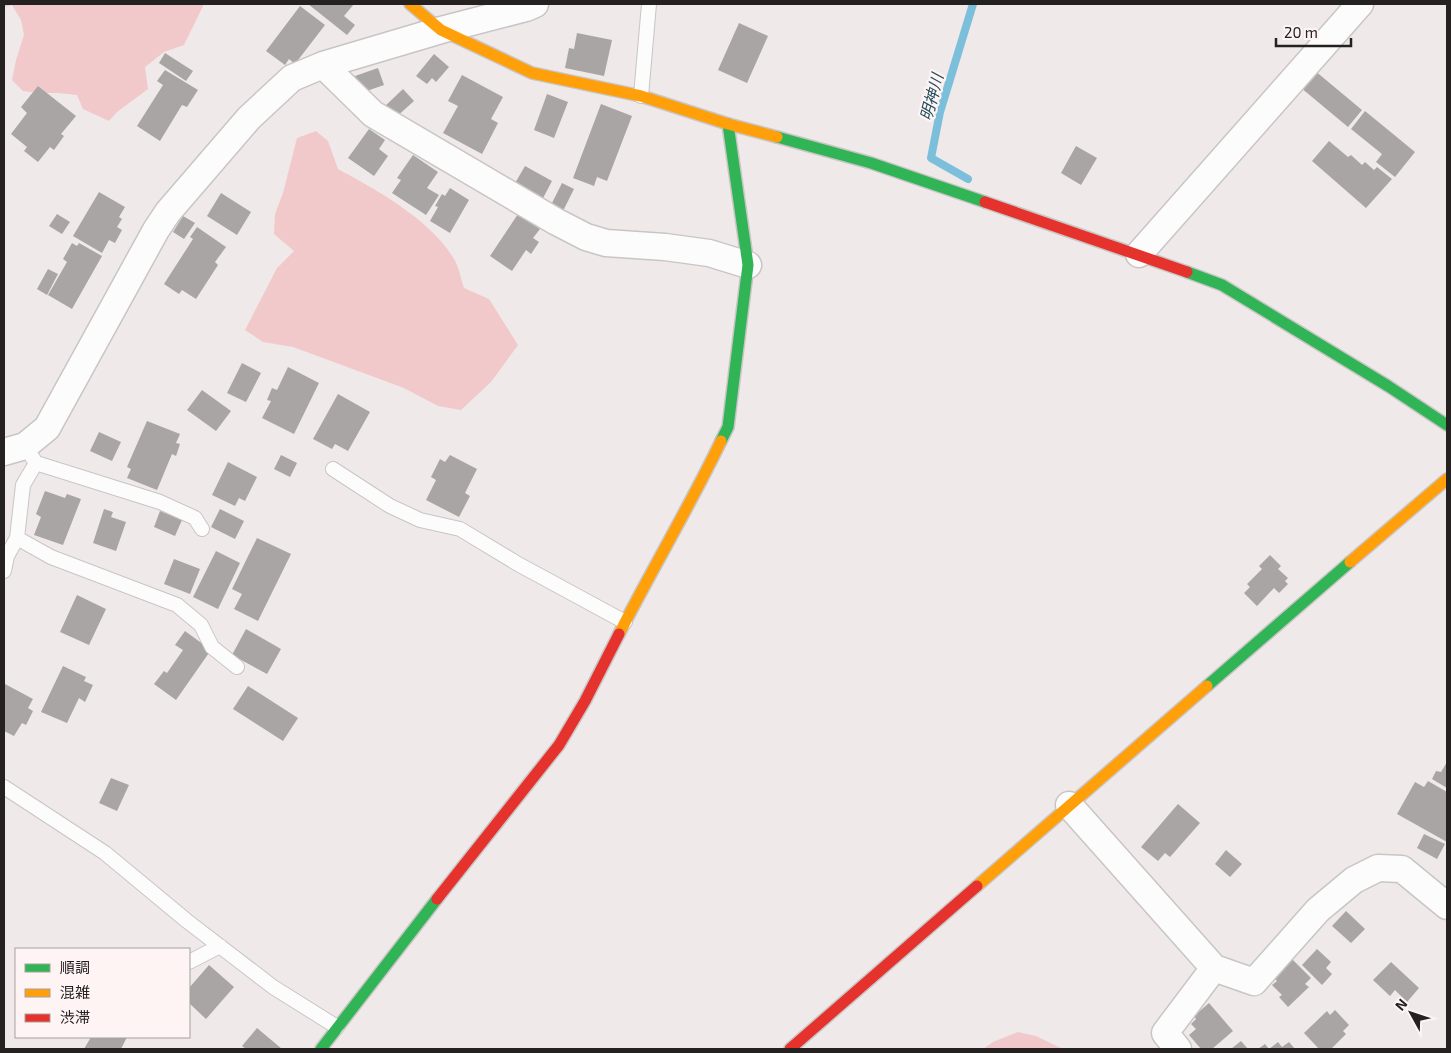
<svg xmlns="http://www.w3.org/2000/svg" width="1451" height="1053" font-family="'Exo 2','Noto Sans JP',sans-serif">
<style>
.green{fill:#f2c9ca}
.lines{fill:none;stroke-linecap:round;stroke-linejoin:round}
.stream{stroke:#7cbfda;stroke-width:8}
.building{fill:#aaa5a5}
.lane-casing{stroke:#cac5c5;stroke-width:16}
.street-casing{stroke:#cac5c5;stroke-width:29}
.fast-casing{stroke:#cac5c5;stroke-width:14}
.slow-casing{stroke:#cac5c5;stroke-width:14}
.jam-casing{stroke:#cac5c5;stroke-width:14}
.lane{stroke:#fdfcfc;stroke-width:14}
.street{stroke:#fdfcfc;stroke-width:26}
.fast{stroke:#30b455;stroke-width:11}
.slow{stroke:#ff9f0a;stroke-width:11}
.jam{stroke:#e5322d;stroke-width:11}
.labels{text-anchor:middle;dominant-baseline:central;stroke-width:4.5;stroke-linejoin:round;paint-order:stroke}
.water-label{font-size:16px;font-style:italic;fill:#234d5e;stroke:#fef4f4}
</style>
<rect width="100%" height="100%" fill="#efe9e9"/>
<path class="green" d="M 4,4 L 204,4 L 184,45 L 164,52 L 145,67 L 148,89 L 117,112 L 109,121 L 83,109 L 77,95 L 58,93 L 39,93 L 23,91 L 12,80 L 16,60 L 24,35 L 21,20 L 12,5 L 4,7 Z
M 316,131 L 328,141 L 338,169 C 377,190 431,220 454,259 C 459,267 461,279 464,288 L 489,299 L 518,345 L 491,382 L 461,410 L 438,406 L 404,388 L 293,347 L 263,342 L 245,330 L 277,268 L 294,251 L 274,234 L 275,214 L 283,193 L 297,138 Z
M 1018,1032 L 1036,1036 L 1063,1049 L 983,1049 L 993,1042 Z"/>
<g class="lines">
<path class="stream" d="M 968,179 L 931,158 L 940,112 L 973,4"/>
</g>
<path class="building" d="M 308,4 L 354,4 L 344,16 L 355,25 L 347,35 Z
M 300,6 L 325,25 L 295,64 L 289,59 L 285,65 L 266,51 Z
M 739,23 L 768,36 L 747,83 L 718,70 Z
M 577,33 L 612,40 L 604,76 L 565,68 L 569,48 L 574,49 Z
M 165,53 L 193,71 L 186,81 L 159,63 Z
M 434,54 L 449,67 L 436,82 L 432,78 L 427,84 L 416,76 Z
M 378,68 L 384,85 L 361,93 L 355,76 Z
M 165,70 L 198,90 L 187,107 L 182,105 L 160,141 L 137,126 L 163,85 L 157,81 Z
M 1314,70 L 1362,110 L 1348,127 L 1300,87 Z
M 462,75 L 503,97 L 491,119 L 498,123 L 482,154 L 443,133 L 458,106 L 448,101 Z
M 38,86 L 76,116 L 61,134 L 64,136 L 54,150 L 50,147 L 38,162 L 24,151 L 27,147 L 11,134 L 27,113 L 21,107 Z
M 403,89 L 414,101 L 394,119 L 384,107 Z
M 547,94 L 568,102 L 554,138 L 534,130 Z
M 601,104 L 632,116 L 607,181 L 597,177 L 594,186 L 573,178 Z
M 1365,111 L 1415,152 L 1395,177 L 1376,162 L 1382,154 L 1351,129 Z
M 369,129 L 385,140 L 379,149 L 388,156 L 374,176 L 348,158 Z
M 1329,141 L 1348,157 L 1351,155 L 1362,165 L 1365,162 L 1374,170 L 1377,167 L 1392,179 L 1366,208 L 1312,161 Z
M 1076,146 L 1097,158 L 1081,185 L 1061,173 Z
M 413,155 L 438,172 L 427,188 L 439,195 L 426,215 L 392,193 L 401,180 L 397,178 Z
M 525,166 L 552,181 L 542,200 L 514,185 Z
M 562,183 L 574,189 L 563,211 L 551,205 Z
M 450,188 L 469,200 L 450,233 L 430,221 L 438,207 L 435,206 L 442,194 L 445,196 Z
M 99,192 L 125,207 L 119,217 L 122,219 L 117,227 L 122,230 L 115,243 L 109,240 L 102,253 L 73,236 Z
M 221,193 L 251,212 L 237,235 L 207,216 Z
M 57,214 L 70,222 L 62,234 L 49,226 Z
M 518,214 L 540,229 L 533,238 L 539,242 L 531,254 L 526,250 L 512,271 L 490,256 Z
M 183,216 L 195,223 L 184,239 L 173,232 Z
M 197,227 L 226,247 L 215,262 L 218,265 L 196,299 L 182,290 L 179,294 L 164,284 L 193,239 L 190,237 Z
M 72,243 L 77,246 L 79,243 L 102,256 L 72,309 L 48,295 L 67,262 L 63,259 Z
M 48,269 L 58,274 L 47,295 L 37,289 Z
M 242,363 L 261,373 L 246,402 L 227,393 Z
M 288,367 L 319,383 L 294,434 L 262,418 L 271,401 L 267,400 L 272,388 L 277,390 Z
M 202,390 L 231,411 L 216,431 L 187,410 Z
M 338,394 L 370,412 L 348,451 L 335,444 L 332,449 L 313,439 Z
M 147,421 L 180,434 L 176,443 L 180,444 L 176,456 L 172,454 L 157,490 L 127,478 L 131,469 L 127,467 Z
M 99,432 L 121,442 L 112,461 L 90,451 Z
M 281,455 L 297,463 L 290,477 L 274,469 Z
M 450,455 L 477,469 L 465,493 L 470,496 L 459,517 L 426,500 L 436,480 L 431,477 L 440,459 L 445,462 Z
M 228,462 L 257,477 L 245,501 L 239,498 L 235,506 L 212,495 Z
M 45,491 L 65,498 L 67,494 L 81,499 L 63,545 L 34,535 L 41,517 L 36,514 Z
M 104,509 L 113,512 L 111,517 L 126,522 L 116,551 L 93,543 Z
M 220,509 L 244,521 L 235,539 L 211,527 Z
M 160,511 L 182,520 L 175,536 L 154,527 Z
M 257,538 L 291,554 L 258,621 L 234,609 L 242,594 L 232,589 Z
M 216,551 L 240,563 L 218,609 L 193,597 Z
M 1270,555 L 1281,566 L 1278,569 L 1288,578 L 1285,581 L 1288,584 L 1279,593 L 1274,588 L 1257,606 L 1244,593 L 1250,587 L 1247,584 L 1262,569 L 1259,566 Z
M 174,559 L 200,569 L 190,594 L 164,584 Z
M 77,595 L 106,609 L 89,645 L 60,632 Z
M 246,629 L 281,649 L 267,674 L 232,655 Z
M 185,631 L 211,650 L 176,700 L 154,684 L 164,671 L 167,673 L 183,650 L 175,645 Z
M 63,666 L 86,677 L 84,681 L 93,685 L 85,702 L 79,698 L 67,723 L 41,712 Z
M 5,684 L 33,699 L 28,708 L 33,711 L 26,725 L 22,723 L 14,736 L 4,731 L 4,687 Z
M 248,686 L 298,718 L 283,741 L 233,709 Z
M 1447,762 L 1447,788 L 1432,779 L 1436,771 L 1441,772 Z
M 111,778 L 129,785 L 117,811 L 99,803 Z
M 1428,781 L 1447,792 L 1447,842 L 1397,814 L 1415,782 L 1424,787 Z
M 1178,804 L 1200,823 L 1170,857 L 1165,853 L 1158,861 L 1141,847 Z
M 1424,834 L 1445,844 L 1437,859 L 1417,848 Z
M 1226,850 L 1242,864 L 1230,877 L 1215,864 Z
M 1346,911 L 1365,929 L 1351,943 L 1332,926 Z
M 1317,949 L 1331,962 L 1326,968 L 1332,974 L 1322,985 L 1302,965 Z
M 1292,959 L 1311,978 L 1305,984 L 1309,987 L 1288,1007 L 1279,997 L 1282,995 L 1272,985 L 1277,981 L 1274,978 Z
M 1391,962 L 1419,988 L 1407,1002 L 1395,990 L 1390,996 L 1373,980 Z
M 209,965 L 234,987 L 206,1019 L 189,1003 L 189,988 Z
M 1209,1003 L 1233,1031 L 1212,1049 L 1206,1048 L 1201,1049 L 1189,1035 L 1196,1029 L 1191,1024 L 1196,1019 L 1194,1016 Z
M 1335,1010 L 1349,1025 L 1343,1031 L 1346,1034 L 1331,1049 L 1319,1049 L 1304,1033 L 1327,1011 L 1330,1015 Z
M 257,1028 L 282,1049 L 246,1049 L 242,1046 Z
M 91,1037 L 127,1037 L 121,1049 L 84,1049 Z
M 1241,1041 L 1248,1049 L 1231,1049 Z
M 1278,1042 L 1282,1047 L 1289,1042 L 1295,1049 L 1258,1049 L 1265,1044 L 1269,1049 Z"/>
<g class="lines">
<defs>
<path id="lane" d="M 641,96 L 649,4
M 32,457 L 36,463 L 160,502 L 195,518 L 202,529
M 36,463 L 23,485 L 17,538 L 51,557 L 177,605 L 201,625 L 212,647 L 237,667
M 333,469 L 390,506 L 420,520 L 460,529 L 518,564 L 625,622
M 4,571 L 7,556 L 17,538
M 4,787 L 105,853 L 187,921 L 273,987 L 337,1027
M 189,962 L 220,946"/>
<path id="street" d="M 323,65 L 373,114 L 555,221 L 586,237 L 606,243 L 665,247 L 709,253 L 748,265
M 1139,254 L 1360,4
M 4,452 L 25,446 L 47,428 L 156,230 L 168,212 L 249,118 L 292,78 L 323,65 L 441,30 L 526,8 L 535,4
M 1069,805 L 1214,968 L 1165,1033 L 1178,1049
M 1214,968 L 1254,982 L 1318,910 L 1354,880 L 1378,868 L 1402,869 L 1447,906"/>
<path id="fast" d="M 777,137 L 871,163 L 985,202
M 1187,272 L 1222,285 L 1388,386 L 1447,425
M 721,441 L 728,427 L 748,265 L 728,124
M 1207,686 L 1350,562
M 321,1049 L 437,899"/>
<path id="slow" d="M 410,4 L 441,30 L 532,73 L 641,96 L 728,124 L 777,137
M 1350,562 L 1447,479
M 619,634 C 652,569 690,506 721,441
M 977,886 L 1207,686"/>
<path id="jam" d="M 985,202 L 1187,272
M 437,899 L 559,745 L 585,701 L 619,634
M 790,1049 L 977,886"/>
</defs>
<use href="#lane" class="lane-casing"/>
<use href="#street" class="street-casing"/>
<use href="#fast" class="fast-casing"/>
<use href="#slow" class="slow-casing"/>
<use href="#jam" class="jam-casing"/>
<use href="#lane" class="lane"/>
<use href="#street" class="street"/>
<use href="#fast" class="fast"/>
<use href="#slow" class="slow"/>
<use href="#jam" class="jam"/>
</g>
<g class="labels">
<g class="water-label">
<text transform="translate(931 97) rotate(-75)">明神川</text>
</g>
</g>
<rect width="1451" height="1053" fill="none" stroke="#252121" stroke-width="10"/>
<rect x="15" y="948" width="175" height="90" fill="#fef4f4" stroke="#a7a0a0"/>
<rect x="25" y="964" width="25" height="8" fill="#30b455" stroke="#a7a0a0"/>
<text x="60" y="973" font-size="15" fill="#252121">順調</text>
<rect x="25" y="989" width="25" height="8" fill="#ff9f0a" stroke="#a7a0a0"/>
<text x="60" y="998" font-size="15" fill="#252121">混雑</text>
<rect x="25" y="1014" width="25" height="8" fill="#e5322d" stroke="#a7a0a0"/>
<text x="60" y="1023" font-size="15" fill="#252121">渋滞</text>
<g transform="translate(1411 1013) rotate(310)" stroke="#fef4f4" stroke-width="4" paint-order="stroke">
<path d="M0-4L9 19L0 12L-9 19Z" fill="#252121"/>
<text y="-8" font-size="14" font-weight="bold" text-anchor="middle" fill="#252121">N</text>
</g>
<path d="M1276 38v8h75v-8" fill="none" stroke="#252121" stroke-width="2.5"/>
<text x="1284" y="38" font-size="15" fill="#252121" stroke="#fef4f4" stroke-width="4" paint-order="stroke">20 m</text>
</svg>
